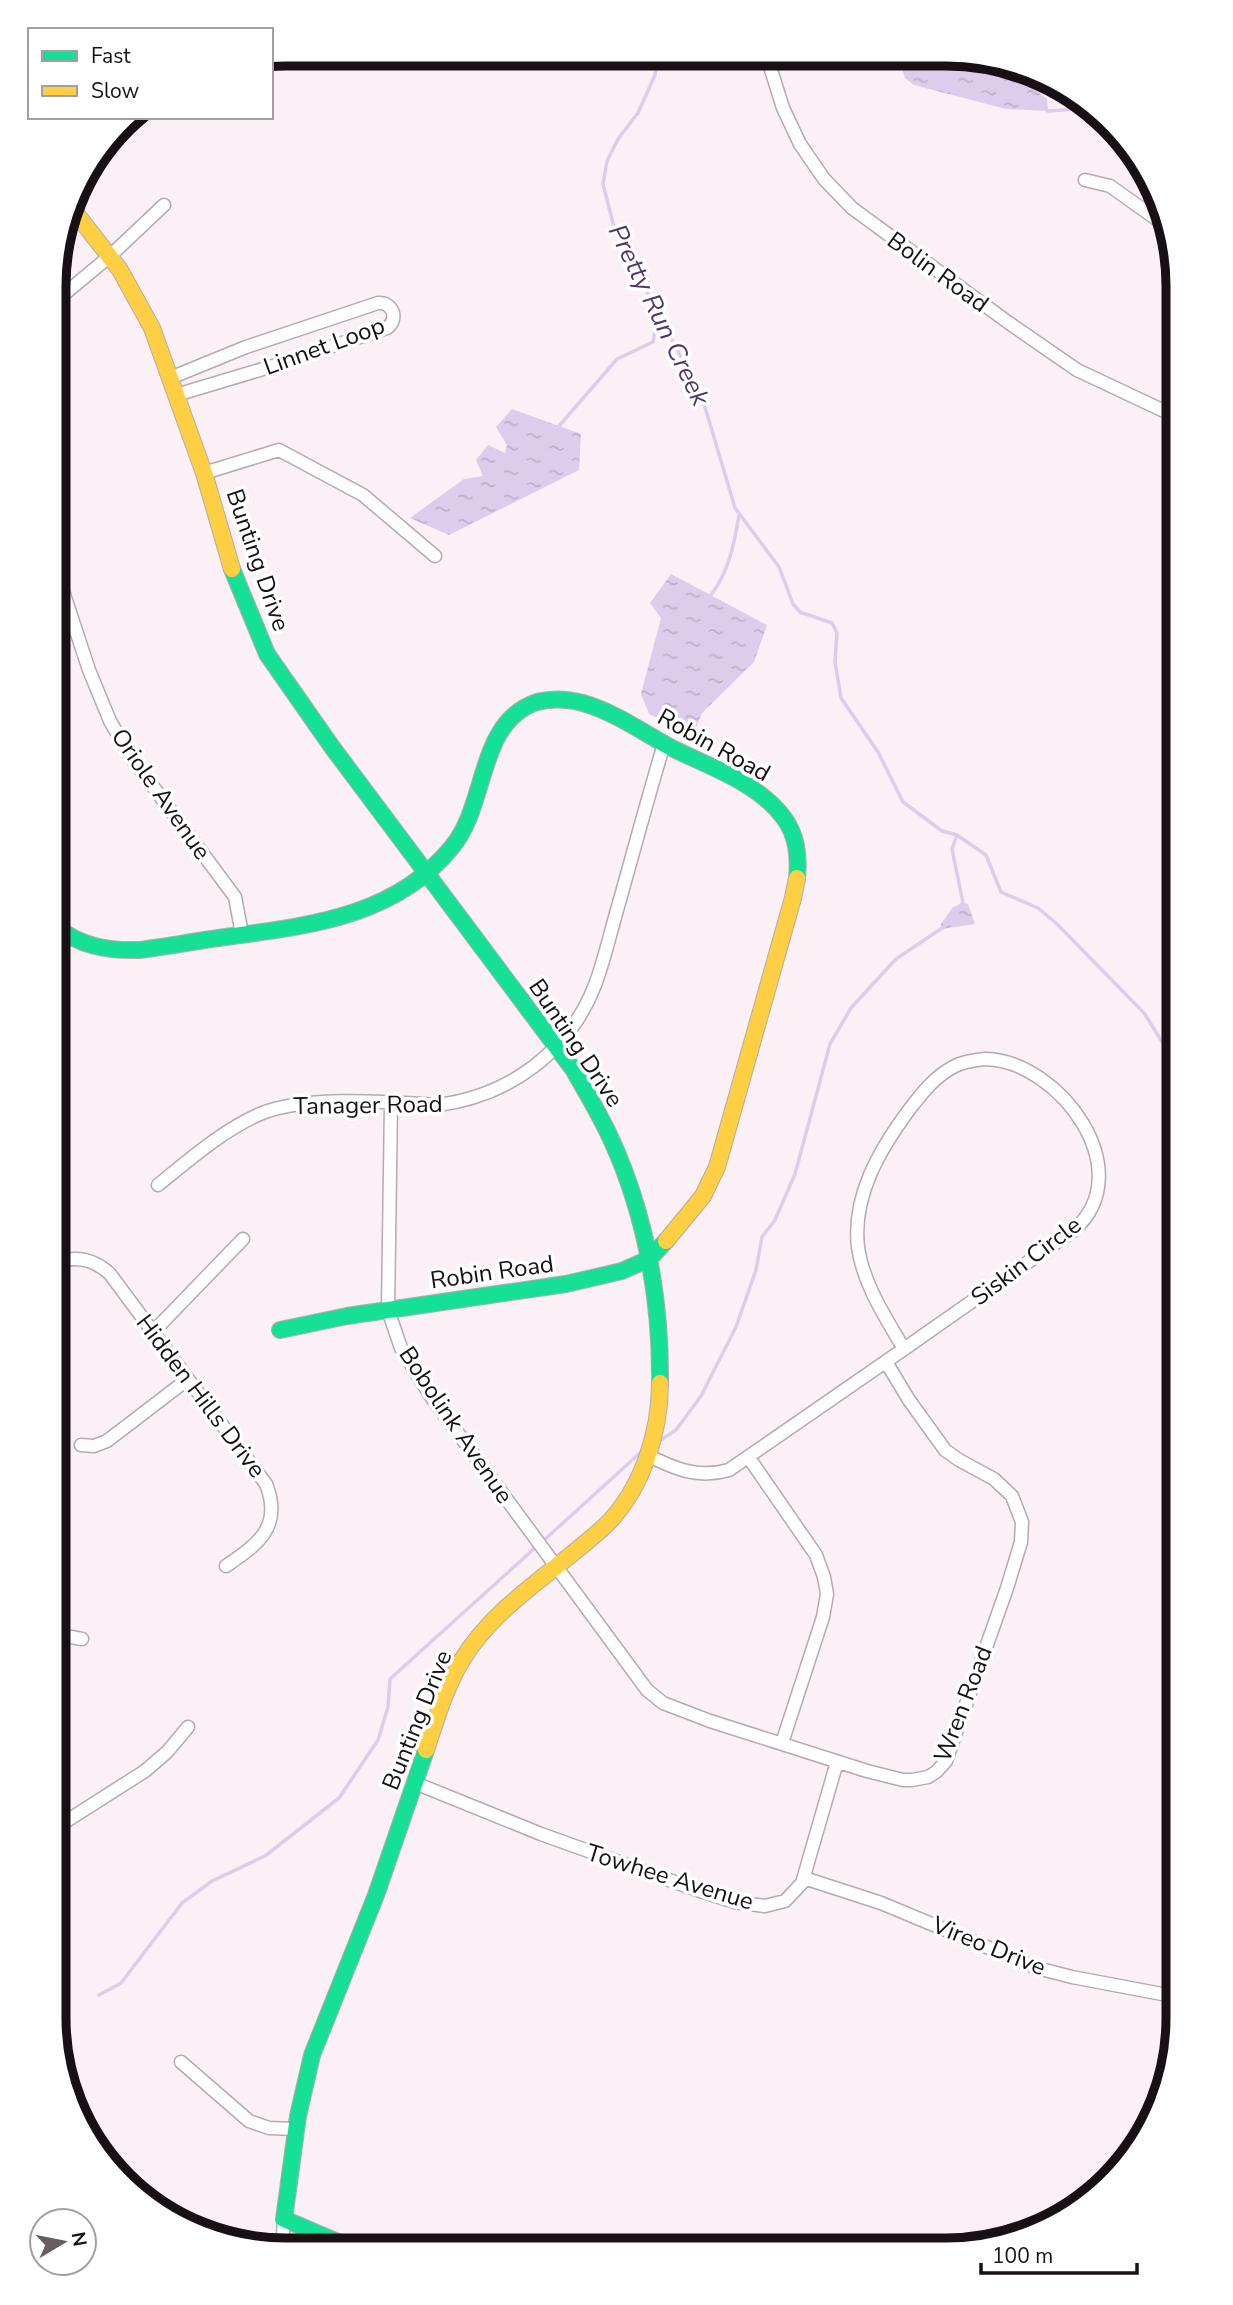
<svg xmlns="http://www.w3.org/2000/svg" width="1233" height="2305" font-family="'Nunito Sans',sans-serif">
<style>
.water{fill:url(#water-ripples)}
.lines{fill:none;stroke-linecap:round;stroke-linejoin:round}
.stream{stroke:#ddcded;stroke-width:3.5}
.street-casing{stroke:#b4abaf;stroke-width:15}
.fast-casing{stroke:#b4abaf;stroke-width:18}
.slow-casing{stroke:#b4abaf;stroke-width:18}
.street{stroke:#fefdfe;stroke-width:12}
.fast{stroke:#16e098;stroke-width:16}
.slow{stroke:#ffcf43;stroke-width:16}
.labels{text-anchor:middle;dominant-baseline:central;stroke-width:7;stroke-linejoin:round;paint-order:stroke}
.street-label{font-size:24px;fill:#181014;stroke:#fff}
.water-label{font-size:26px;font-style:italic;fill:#50366d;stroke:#fff}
.rim{fill:none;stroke:#181014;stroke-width:9}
</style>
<defs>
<pattern id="water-ripples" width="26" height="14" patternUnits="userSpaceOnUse" patternTransform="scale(1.75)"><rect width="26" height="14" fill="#ddcded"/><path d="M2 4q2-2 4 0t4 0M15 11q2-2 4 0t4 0" fill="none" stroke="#bdafca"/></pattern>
</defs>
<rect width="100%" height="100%" fill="#faf0f5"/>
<path class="water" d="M 899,58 L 991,59 L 1005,65 L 1047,99 L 1048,111 L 1006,109 L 914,85 L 905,78 Z
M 512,409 L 581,434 L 579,470 L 449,535 L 410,518 L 464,479 L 483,476 L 476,460 L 488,445 L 505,453 L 507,445 L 496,427 Z
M 671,574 L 767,625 L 754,662 L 702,713 L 693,735 L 649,714 L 641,694 L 661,618 L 650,603 Z
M 963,903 L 968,904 L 975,924 L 942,929 L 941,924 L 953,907 Z"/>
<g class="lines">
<path class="stream" d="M 658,57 L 655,75 L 638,113 L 618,139 L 607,161 L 603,184 L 615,231 L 702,397 L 735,508 L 779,567 L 793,604 L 800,612 L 832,623 L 837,633 L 835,662 L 841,698 L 878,752 L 903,802 L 942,831 L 957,835 L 986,855 L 1001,892 L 1038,908 L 1057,924 L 1144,1013 L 1179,1069
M 1046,109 L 1048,111 L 1092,108
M 559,426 L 617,359 L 653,342 L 658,313
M 711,595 C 729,571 734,545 739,515
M 957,835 L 952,849 L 963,903 L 960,906
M 658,1442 L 676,1430 L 701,1396 L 736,1327 L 756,1270 L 762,1237 L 775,1220 L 795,1174 L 830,1044 L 851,1008 L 896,959 L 945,926
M 542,1542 L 640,1453
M 99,1995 L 121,1983 L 182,1903 L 212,1881 L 265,1856 L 339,1798 L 378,1740 L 388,1707 L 390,1679 L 536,1547"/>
<defs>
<path id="street" d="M 767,57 L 783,108 L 800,144 L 824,179 L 852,208 L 1009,323 L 1077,370 L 1179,418
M 1085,180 L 1110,186 L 1169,228
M 56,301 L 110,256 L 164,205
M 170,378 L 246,347 L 378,303 C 393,302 399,319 387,328 L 273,366 L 176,395
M 204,473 L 279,450 L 363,495 L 435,556
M 56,570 L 89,670 L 110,721 L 131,757 L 235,897 L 242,934
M 986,1059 C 1059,1061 1141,1171 1074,1230 L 904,1349 C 886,1318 863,1284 858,1247 C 852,1196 880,1149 909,1110 C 922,1093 935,1076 955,1066 C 965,1061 976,1060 986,1059 Z
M 391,1102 L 388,1310 L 401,1348 L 430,1395 L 647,1690 L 663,1703 L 710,1721 L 867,1771 L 903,1780 L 912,1780 L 928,1777 L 936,1772 L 946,1761 L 1007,1588 L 1021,1542 L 1022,1522 L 1012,1496 L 994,1479 L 959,1460 L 945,1450 L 909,1400 L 886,1362
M 158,1185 C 189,1160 223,1130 260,1114 C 306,1095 388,1102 438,1105 C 509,1096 569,1052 595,985 C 605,958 611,930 619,903 C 634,850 648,797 664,744
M 55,1263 C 76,1255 94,1259 110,1274 L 266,1484 C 283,1527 258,1544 226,1566
M 153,1332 L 243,1239
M 81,1445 L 94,1446 L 107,1441 L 188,1379
M 647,1455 C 675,1469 698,1479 729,1470 L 904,1349
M 749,1458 L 816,1555 L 824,1577 L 827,1594 L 823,1617 L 782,1743
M 55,1641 L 71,1637 L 82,1639
M 415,1783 L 541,1834 L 694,1889 L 735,1902 L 765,1906 L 785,1901 L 802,1883 L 837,1762
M 54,1829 L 145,1771 L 167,1752 L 188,1727
M 804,1878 L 881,1903 L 1037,1968 L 1072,1977 L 1178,1997
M 181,2062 L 249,2121 L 269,2128 L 296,2129
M 282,2249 L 284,2219"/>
<path id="fast" d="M 232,569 L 267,654 L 332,747 L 573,1069 C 586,1092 600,1115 611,1139 C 646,1215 661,1301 660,1383
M 55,926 C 80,946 107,951 139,950 C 170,946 201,940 233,936 C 314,925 397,915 452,847 C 488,804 477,722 537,702 C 552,698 568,699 583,703 C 614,712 641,731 668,746 C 706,766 757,781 784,818 C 797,836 799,856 797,878
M 280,1330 L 347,1316 L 566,1284 L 622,1271 L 649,1259 L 666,1241
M 354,2249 L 284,2219 L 298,2116 L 312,2055 L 376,1895 L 426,1750"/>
<path id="slow" d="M 71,207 L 120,270 L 152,328 L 204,473 L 232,569
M 666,1241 L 703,1196 L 717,1167 L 793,898 L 797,878
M 426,1750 C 436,1720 445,1688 462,1660 C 497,1603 558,1570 606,1525 C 642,1489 660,1433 660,1383"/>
</defs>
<use href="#street" class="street-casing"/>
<use href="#fast" class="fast-casing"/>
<use href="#slow" class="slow-casing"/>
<use href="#street" class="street"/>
<use href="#fast" class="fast"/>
<use href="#slow" class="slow"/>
</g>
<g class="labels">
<g class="street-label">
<text transform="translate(938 272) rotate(36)">Bolin Road</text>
<text transform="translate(324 346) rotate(-20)">Linnet Loop</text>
<text transform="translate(258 560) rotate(71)">Bunting Drive</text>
<text transform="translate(714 745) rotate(29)">Robin Road</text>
<text transform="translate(161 794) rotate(55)">Oriole Avenue</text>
<text transform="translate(576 1043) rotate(56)">Bunting Drive</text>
<text transform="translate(368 1105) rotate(-1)">Tanager Road</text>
<text transform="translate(1026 1261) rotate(-37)">Siskin Circle</text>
<text transform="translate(492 1272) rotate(-8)">Robin Road</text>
<text transform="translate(201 1396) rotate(53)">Hidden Hills Drive</text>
<text transform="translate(456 1425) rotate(56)">Bobolink Avenue</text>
<text transform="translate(963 1704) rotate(-69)">Wren Road</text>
<text transform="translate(417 1720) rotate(-68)">Bunting Drive</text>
<text transform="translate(670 1877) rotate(17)">Towhee Avenue</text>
<text transform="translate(989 1946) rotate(22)">Vireo Drive</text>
</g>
<g class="water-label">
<text transform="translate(659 315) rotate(64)">Pretty Run Creek</text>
</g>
</g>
<path d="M0 0H1233V2305H0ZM286 66H946A220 220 0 0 1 1166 286V2018A220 220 0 0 1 946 2238H286A220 220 0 0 1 66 2018V286A220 220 0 0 1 286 66Z" fill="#fff" fill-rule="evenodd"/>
<path class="rim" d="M286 66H946A220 220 0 0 1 1166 286V2018A220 220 0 0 1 946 2238H286A220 220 0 0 1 66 2018V286A220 220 0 0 1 286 66Z"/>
<rect x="28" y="28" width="245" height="91" fill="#ffffff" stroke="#a39fa1" stroke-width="2"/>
<rect x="42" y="51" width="35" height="10" fill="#16e098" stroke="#a39fa1" stroke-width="2"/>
<text x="91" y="63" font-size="21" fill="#181014">Fast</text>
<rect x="42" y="86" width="35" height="10" fill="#ffcf43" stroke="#a39fa1" stroke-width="2"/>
<text x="91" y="98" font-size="21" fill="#181014">Slow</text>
<g transform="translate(63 2242) rotate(80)"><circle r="33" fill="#ffffff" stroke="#a39fa1" stroke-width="2"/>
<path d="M0-5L12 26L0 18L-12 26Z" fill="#675e63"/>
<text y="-10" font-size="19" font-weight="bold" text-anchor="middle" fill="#181014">N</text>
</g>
<path d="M981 2263v10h156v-10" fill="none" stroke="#181014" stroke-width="3.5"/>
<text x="992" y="2263" font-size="21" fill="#181014" stroke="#ffffff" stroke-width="5" paint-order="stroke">100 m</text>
</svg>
